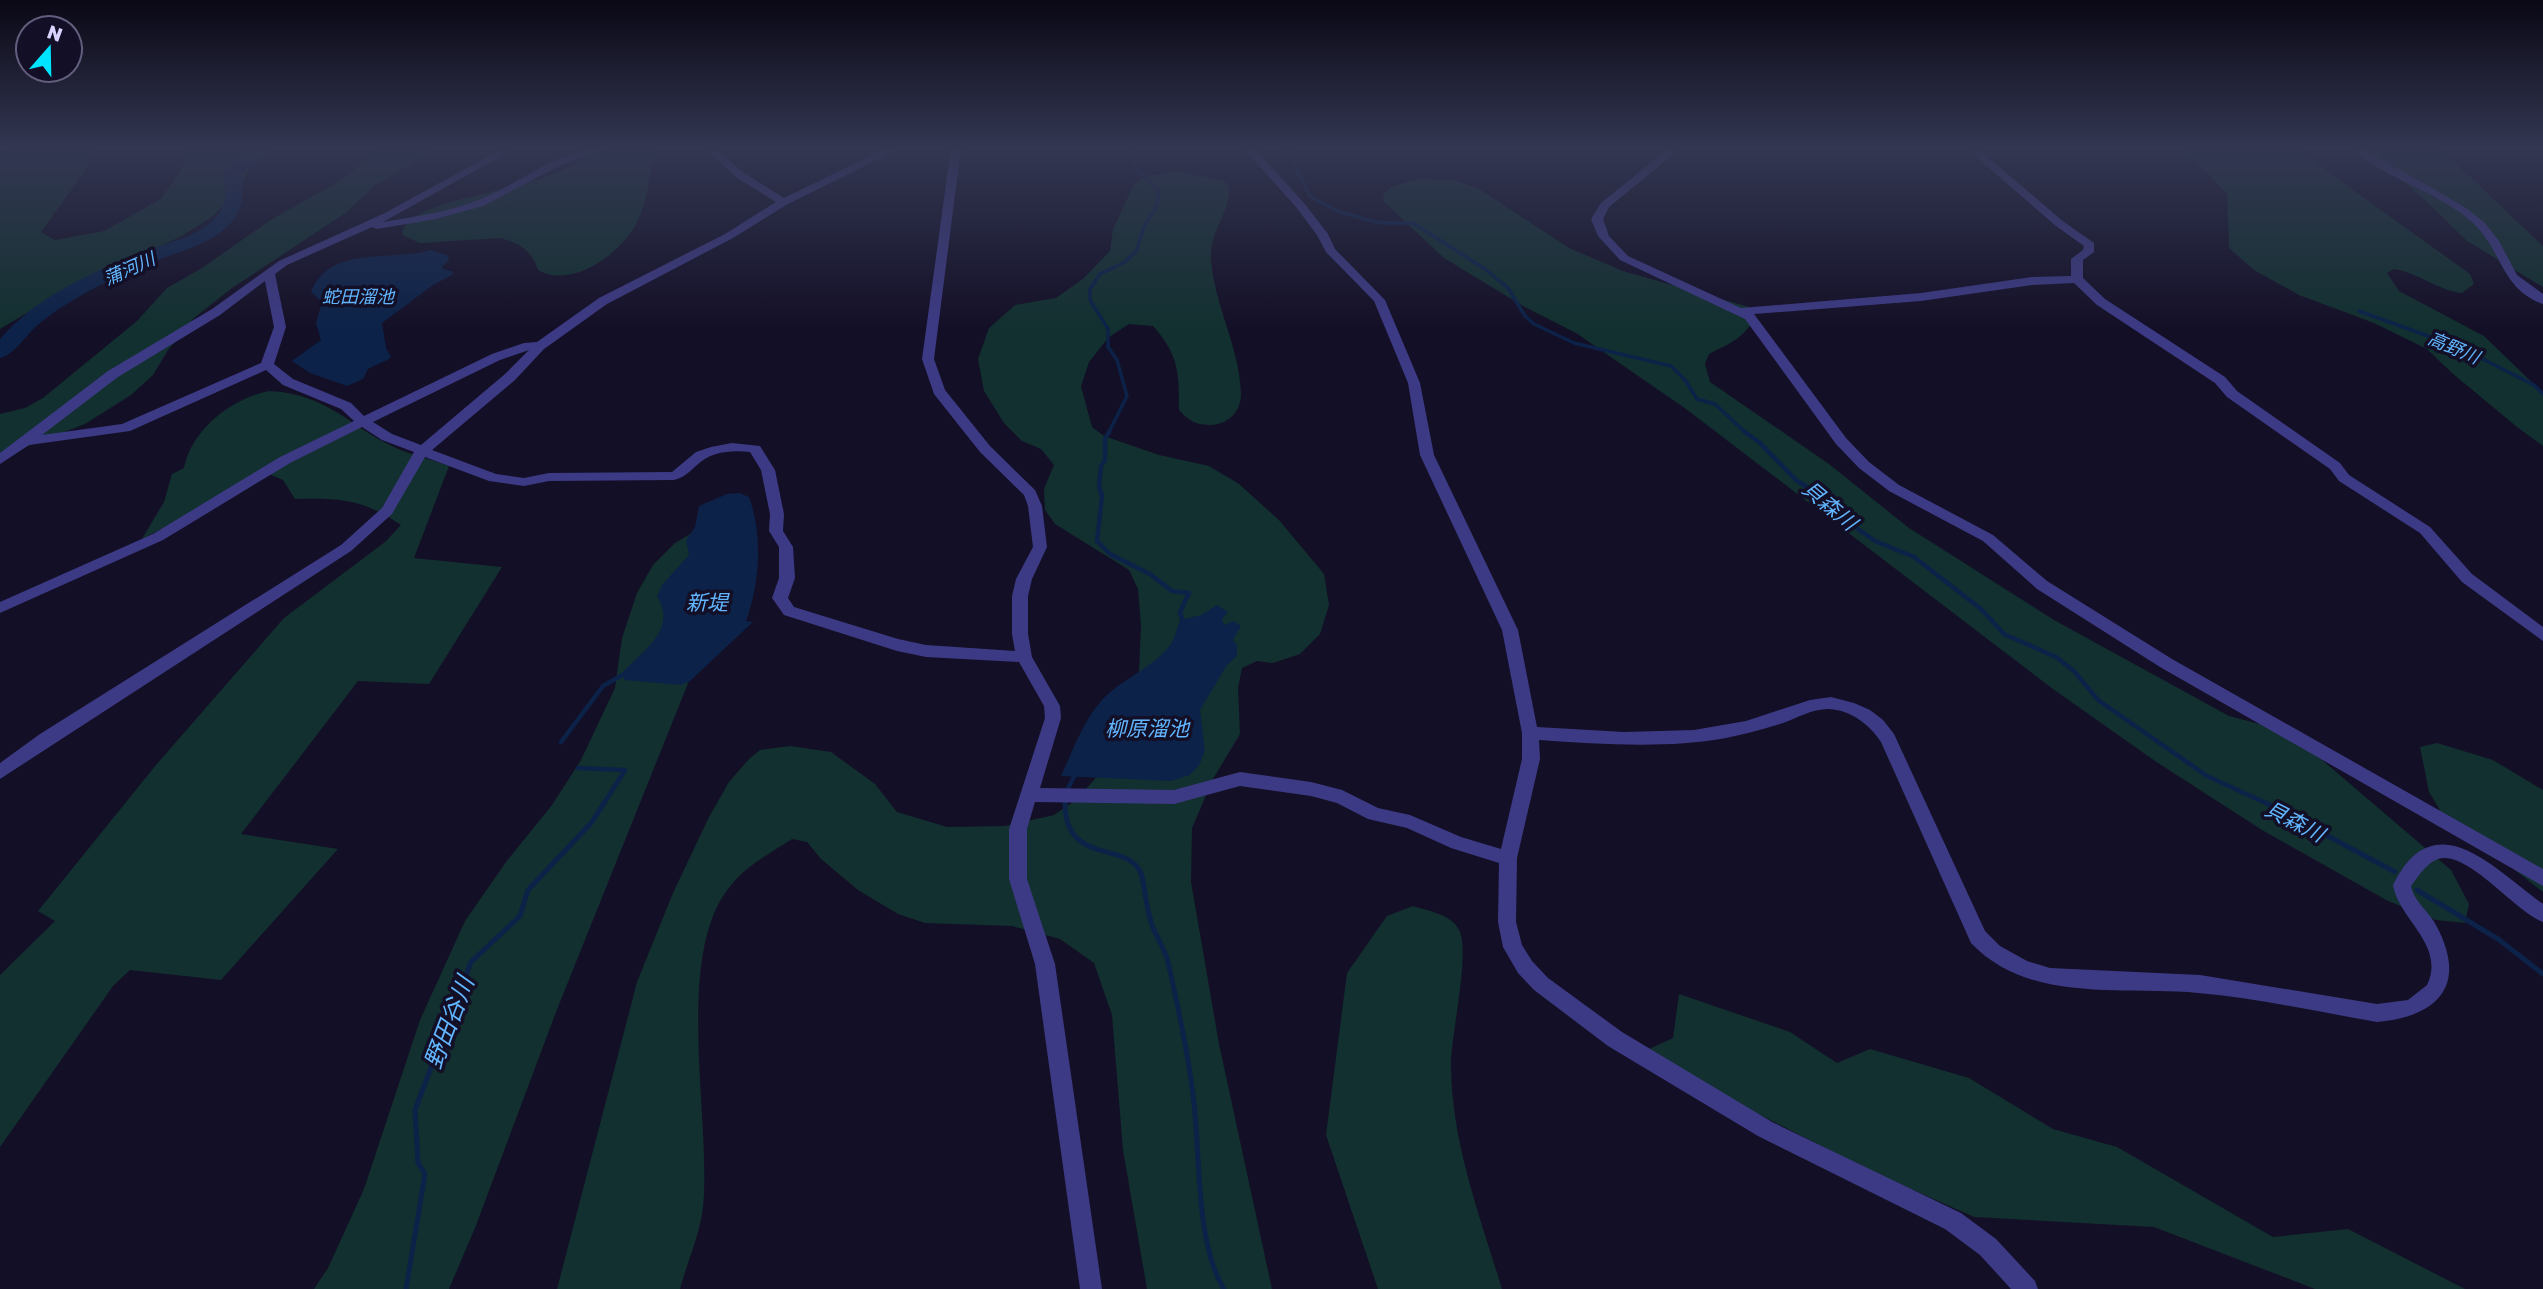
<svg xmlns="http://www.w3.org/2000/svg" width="2543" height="1289" font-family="'Golos Text','Noto Sans JP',sans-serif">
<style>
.green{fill:#12302f}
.water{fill:#0c2248}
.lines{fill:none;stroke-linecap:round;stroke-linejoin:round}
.stream-far2{stroke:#0c2248;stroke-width:3.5}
.stream-far1{stroke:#0c2248;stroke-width:4.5}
.stream{stroke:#0c2248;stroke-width:5}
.river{fill:#0c2248;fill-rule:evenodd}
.street{fill:#3d3a85;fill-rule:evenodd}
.labels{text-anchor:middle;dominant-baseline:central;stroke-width:7;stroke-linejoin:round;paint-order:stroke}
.far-water-label{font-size:18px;font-style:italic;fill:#62b6ff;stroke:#130f26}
.water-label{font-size:21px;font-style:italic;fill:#62b6ff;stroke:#130f26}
.near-water-label{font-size:24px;font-style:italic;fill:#62b6ff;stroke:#130f26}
</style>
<rect width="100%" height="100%" fill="#130f26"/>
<path class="green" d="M 10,148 L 94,148 L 89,165 L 41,232 L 55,240 L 104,231 L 161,199 L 185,164 L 181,148 L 264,148 L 229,200 L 212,217 L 180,237 L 72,286 L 0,329 L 0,159 Z
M 381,148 L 439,148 L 374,186 L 347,212 L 232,288 L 194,318 L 168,350 L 153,375 L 131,395 L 85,424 L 0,457 L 0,414 L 25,408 L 43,398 L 137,321 L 167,288 L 202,268 L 272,219 L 341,180 Z
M 593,148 L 655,148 C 649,172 649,195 639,218 C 625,251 574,290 538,270 C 531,250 520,243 500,238 L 420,243 L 402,235 C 406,192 562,194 593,148 Z
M 2174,148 L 2295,148 L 2470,274 L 2474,284 L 2462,293 C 2439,291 2419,273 2394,269 L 2387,273 L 2399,291 L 2484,336 L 2543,393 L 2543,446 L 2517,427 L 2452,373 L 2427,349 L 2374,323 L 2299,295 L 2254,270 L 2229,248 L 2227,194 L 2198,164 Z
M 2361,148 L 2435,148 L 2451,159 L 2543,246 L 2543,287 L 2467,241 L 2423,198 Z
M 1175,171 L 1224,181 L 1229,186 C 1231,211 1210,231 1211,257 C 1213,303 1240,347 1241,394 C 1241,411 1229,424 1211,425 C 1196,425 1189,421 1179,410 C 1179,373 1179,355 1153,326 L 1129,324 L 1109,337 L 1089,362 L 1081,386 L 1092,427 L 1104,436 L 1159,455 L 1209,466 L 1239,484 L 1279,520 L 1324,574 L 1329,605 L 1320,634 L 1300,654 L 1273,663 L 1257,661 L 1242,668 L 1238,688 L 1240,734 L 1213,779 L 1192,828 L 1191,882 L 1219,1044 L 1272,1289 L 1147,1289 L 1123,1150 L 1112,1015 L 1094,963 L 1060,939 L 1012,926 L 925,923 L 898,914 L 858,890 L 821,859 L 807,842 L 792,839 C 772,852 748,865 732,884 C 672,952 712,1120 703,1207 C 700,1234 687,1263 680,1289 L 557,1289 L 637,982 L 673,893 L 709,817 L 729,782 L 749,759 L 760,750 L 790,746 L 831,752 L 875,784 L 897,812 L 947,827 L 1005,826 L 1054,815 L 1076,800 L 1101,772 L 1138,693 L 1141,626 L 1138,589 L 1129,570 L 1055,524 L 1045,510 L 1044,489 L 1054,465 L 1041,449 L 1022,441 L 1004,423 L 984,391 L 978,359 L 989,328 L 1015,305 L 1056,298 L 1084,278 L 1110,251 L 1113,229 L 1134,184 L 1144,177 Z
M 1418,179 L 1452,180 L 1478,188 L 1569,248 L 1623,271 L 1749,307 L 1754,316 C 1749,336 1727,345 1709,354 L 1705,364 L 1710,382 L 1829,464 L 1909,528 L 2054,620 L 2229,716 L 2267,726 L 2301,742 L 2451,870 L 2469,904 L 2465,923 L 2436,920 L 2388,901 L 2262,830 L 2155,761 L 2053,689 L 1686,409 L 1576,333 L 1523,306 L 1444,258 L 1383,201 L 1384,193 L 1393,186 Z
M 269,391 C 327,394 345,423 392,446 C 410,455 431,459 449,466 L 414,558 L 502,567 L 429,684 L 358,681 L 241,834 L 338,849 L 221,980 L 130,970 L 113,986 L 0,1147 L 0,975 L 55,921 L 38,911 L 156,765 L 284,618 L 385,542 L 401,525 C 363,499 340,498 295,499 L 283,480 L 262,471 L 197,511 L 142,539 L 164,502 L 172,474 L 184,468 C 192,429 231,399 269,391 Z
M 700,528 L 697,661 L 556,1012 L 475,1228 L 449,1289 L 314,1289 L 328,1268 L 364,1189 L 420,1020 L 465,921 L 506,862 L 552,805 L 581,760 L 615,688 L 622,638 L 637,593 L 653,565 L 675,543 Z
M 2437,743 L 2493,760 L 2543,790 L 2543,892 L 2441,812 L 2429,792 L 2420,747 Z
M 1413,906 C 1428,911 1451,914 1459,930 C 1471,952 1450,1038 1451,1067 C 1452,1144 1480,1216 1502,1289 L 1378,1289 L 1326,1135 L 1347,973 L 1387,916 Z
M 1679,994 L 1790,1032 L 1837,1063 L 1870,1049 L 1969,1078 L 2053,1129 L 2117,1147 L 2273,1237 L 2348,1229 L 2465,1289 L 2315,1289 L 2154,1227 L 1974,1217 L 1875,1173 L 1752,1111 L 1647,1050 L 1673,1038 Z"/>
<path class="water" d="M 431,250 L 449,256 L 448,261 L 441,268 L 453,272 L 452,275 L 433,285 L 382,323 L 386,348 L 391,357 L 389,359 L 368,369 L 363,379 L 347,386 L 310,373 L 292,361 L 321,340 L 316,323 L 322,302 L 311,292 C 330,244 393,262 431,250 Z
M 740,493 L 749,497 C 763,535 760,583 746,621 L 753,622 L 690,681 L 681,685 L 624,680 L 624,671 C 646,648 677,629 657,596 L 662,585 L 689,555 L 686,540 L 695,527 L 699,506 L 727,494 Z
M 1217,605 L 1228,612 L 1222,619 L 1224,625 L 1234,621 L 1241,626 L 1233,640 L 1237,645 L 1237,656 L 1227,665 L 1200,710 L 1205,751 L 1199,765 L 1190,775 L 1171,781 L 1061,776 C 1073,750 1083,721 1102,700 C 1121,679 1156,666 1170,645 C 1175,638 1177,628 1180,620 L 1201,615 Z"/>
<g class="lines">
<path class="stream-far2" d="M 1285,148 L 1310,196 L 1335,210 L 1364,219 L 1382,223 L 1413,223 L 1485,269 L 1508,288 L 1525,316 L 1534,324 L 1574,343 L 1671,366 L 1685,380 L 1697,399 L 1715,404 L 1747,434
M 2359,311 L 2461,348 L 2534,385 L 2543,394
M 1108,434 L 1127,396 L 1117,360 L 1108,347 L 1108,329 L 1090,300 L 1090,289 L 1100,274 L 1125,262 L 1137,250 L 1143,229 L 1156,207 L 1159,192 L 1135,167 L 1130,148"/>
<path class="stream-far1" d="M 1109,432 L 1105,439 L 1105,460 L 1101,466 L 1099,486 L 1102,496 L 1097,541 L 1110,554 L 1150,574 L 1172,591 L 1189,593 L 1180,612 L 1183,622
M 1745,432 L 1760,443 L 1796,480 L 1824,498 L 1848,522 L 1875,541 L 1914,557 L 1981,609 L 2004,634 L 2056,657 L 2074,671 L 2098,700 L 2207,776 L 2270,805
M 561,742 L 603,686 L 624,674
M 578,768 L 625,770 L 603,805
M 1065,805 L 1067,790 L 1076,773"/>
<path class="stream" d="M 1065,803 C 1065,868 1131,839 1142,876 C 1145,890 1146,904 1150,918 C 1153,933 1164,946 1168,962 C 1178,1006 1189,1057 1194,1103 C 1200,1155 1196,1245 1224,1289
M 2266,803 L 2395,872
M 2417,890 L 2498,939 L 2543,974
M 406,1289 L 425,1174 L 418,1163 L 415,1110 L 471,962 L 520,916 L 528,890 L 592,822 L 604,803"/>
<path class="river" d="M 253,148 L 273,148 L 241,174 C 246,195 242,213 226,228 C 207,245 181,251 158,260 C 130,271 101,283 75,299 C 63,306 51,314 40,323 C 27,333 15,355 0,358 L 0,339 C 37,296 94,271 146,251 C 169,242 196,237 214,219 C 227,207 227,190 223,174 L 235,159 Z"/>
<path class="street" d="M 503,148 L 516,148 L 383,222 C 419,216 455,211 488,196 C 528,178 561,148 607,148 L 561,165 L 483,206 L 436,219 L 377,229 L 372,227 L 287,265 L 275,274 L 286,327 L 274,364 L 293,379 L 351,403 L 364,416 L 492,354 L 524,343 L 537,342 L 599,298 L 725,234 L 776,202 L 736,177 L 704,148 L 715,148 L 744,173 L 784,198 L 887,148 L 901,148 L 788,204 L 733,238 L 607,304 L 544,349 L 515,380 L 432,450 L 496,474 L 524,478 L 549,473 L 672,472 L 696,452 L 711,447 L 732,443 L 760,446 L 775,470 L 784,514 L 783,531 L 793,547 L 795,578 L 788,598 L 794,607 L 898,639 L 926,645 L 1015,651 L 1012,634 L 1012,596 L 1016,579 L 1033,547 L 1028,506 L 1024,495 L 980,452 L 934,394 L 922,359 L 951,148 L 961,148 L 934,359 L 945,390 L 990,446 L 1035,490 L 1042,506 L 1047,547 L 1032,579 L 1028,596 L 1028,634 L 1032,657 L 1060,706 L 1061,718 L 1040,788 L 1174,790 L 1240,772 L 1311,782 L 1342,790 L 1378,808 L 1410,815 L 1461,837 L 1501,849 L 1522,759 L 1522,733 L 1502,630 L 1420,455 L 1408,383 L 1374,301 L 1326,252 L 1317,235 L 1296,207 L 1243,148 L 1254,148 L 1304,203 L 1328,234 L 1335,249 L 1385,300 L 1420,383 L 1434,455 L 1518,630 L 1537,727 L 1624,732 L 1694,730 L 1746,721 L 1810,700 L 1831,697 L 1854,703 L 1870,710 L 1883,720 L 1894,734 L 1985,931 L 2000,946 L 2027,961 L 2050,968 L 2200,975 L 2377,1004 L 2408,1000 L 2427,985 C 2446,945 2399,920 2393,885 C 2435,800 2495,870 2543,904 L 2543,922 C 2515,912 2468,850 2438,859 C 2426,863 2418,877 2411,886 C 2414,902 2430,912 2437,927 C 2468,986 2437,1017 2377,1022 C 2318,1012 2258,998 2198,993 C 2122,986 2029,1004 1971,943 L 1881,742 C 1869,724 1851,710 1828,709 C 1812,709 1797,718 1783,723 C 1764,729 1745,734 1726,738 C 1664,749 1601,744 1539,740 L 1540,759 L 1517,858 L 1516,922 L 1522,945 L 1532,961 L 1548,978 L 1622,1032 L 1772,1122 L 1961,1213 L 1996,1239 L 2035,1281 L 2038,1289 L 2011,1289 L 1980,1255 L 1945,1229 L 1758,1136 L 1608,1046 L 1534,990 L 1518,973 L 1503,947 L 1498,922 L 1499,863 L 1451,848 L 1407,828 L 1368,819 L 1337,803 L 1311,796 L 1240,786 L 1174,804 L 1035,802 L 1027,829 L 1027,879 L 1055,964 L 1102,1289 L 1080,1289 L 1035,964 L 1009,879 L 1009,829 L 1045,718 L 1044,706 L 1019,662 L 926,657 L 897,651 L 784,615 L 772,598 L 779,578 L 779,547 L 769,531 L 770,514 L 761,470 L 750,452 C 732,450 711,451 697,465 C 689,472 685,477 674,480 L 549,481 L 524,486 L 489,481 L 425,457 L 392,514 L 351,551 L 0,779 L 0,763 L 40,734 L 341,545 L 382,508 L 414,452 L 382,440 L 362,427 L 290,463 L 163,540 L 0,613 L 0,602 L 153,534 L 280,457 L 354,421 L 341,409 L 283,385 L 266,370 L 130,431 L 29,445 L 0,464 L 0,453 L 108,371 L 212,309 L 279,261 L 385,213 ZM 265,281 L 274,327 L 261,363 L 122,424 L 42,435 L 118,377 L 220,315 ZM 529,350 L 505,374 L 421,445 L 392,434 L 373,422 L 500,360 Z
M 1669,148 L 1681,148 L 1609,207 L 1603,219 L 1609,236 L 1628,256 L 1741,308 L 1921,293 L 2032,277 L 2071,276 L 2071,259 L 2083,250 L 2084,246 L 2056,226 L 1966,148 L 1977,148 L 2064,222 L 2094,243 L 2094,252 L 2083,260 L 2083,278 L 2105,299 L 2225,377 L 2237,391 L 2340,463 L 2349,475 L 2430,527 L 2472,574 L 2543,627 L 2543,641 L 2462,582 L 2420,533 L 2339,481 L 2330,469 L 2227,397 L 2215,383 L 2097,305 L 2074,283 L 2032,285 L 1921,301 L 1754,314 L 1846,438 L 1869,462 L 1899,485 L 1993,535 L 2047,581 L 2172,659 L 2543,869 L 2543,886 L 2160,667 L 2037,589 L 1983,541 L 1889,491 L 1859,468 L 1836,444 L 1745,319 L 1620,260 L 1598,236 L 1591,219 L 1601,203 Z
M 2350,148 L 2363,148 L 2466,208 L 2485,223 L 2499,241 L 2517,275 L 2543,294 L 2543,304 C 2503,290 2502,254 2478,228 C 2445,193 2386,180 2350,148 Z"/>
</g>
<linearGradient id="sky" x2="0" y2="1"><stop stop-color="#0a0815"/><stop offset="0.45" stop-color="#333752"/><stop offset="1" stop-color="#333752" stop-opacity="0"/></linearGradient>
<rect width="2543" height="329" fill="url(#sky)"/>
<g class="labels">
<g class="far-water-label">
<text transform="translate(129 268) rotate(-24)">蒲河川</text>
<text x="358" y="296">蛇田溜池</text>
<text transform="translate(2454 347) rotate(23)">高野川</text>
</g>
<g class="water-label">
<text transform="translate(1830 505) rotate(40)">貝森川</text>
<text x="707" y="602">新堤</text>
<text x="1147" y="728">柳原溜池</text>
<text transform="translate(2295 821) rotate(27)">貝森川</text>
</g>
<g class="near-water-label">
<text transform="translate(448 1022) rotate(-69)">野田谷川</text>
</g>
</g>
<g transform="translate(49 49) rotate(20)"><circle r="33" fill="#130f26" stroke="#625e7d" stroke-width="2"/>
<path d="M0-5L12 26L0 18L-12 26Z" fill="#00e5ff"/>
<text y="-10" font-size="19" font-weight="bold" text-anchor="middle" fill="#d9d4ff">N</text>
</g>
</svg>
